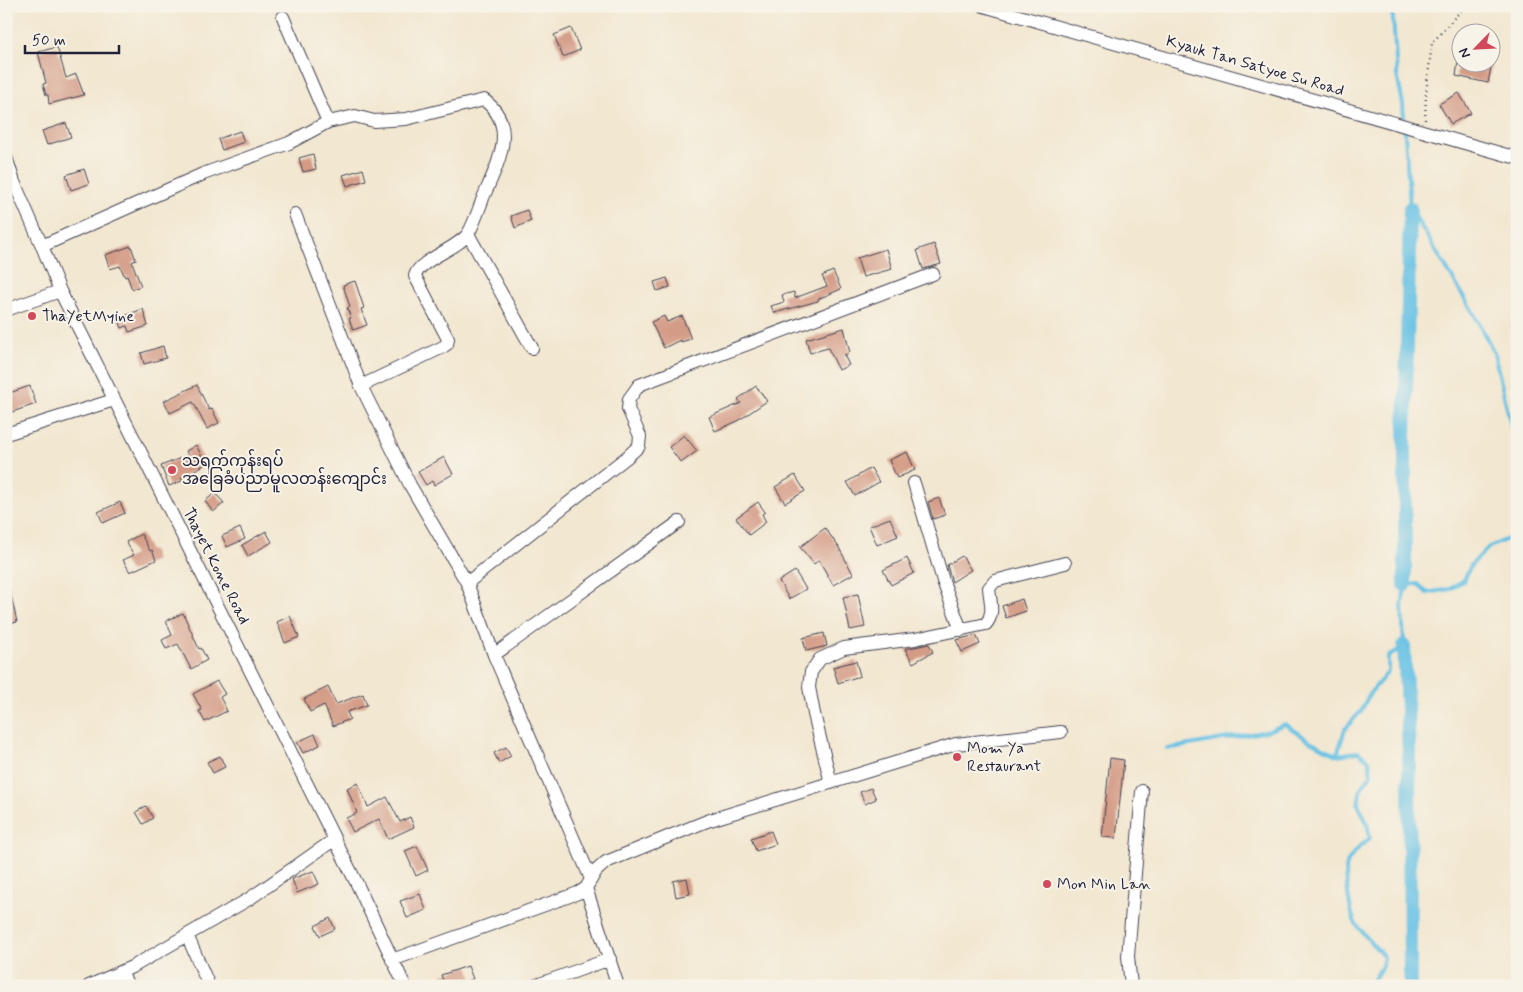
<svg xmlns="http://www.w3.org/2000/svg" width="1523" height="992" font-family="Mynerve,'Noto Sans Myanmar',sans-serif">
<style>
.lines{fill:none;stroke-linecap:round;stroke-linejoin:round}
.stream{stroke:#66c1e4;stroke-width:4}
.canal{stroke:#66c1e4;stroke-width:14}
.building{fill:#d49c87}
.minor-casing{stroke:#414051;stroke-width:14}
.path{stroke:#414051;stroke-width:2.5;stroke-dasharray:1 4;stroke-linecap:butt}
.minor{stroke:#fff;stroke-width:12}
.poi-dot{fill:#d1495b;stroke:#f7f3e8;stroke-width:2}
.labels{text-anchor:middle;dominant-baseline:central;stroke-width:4;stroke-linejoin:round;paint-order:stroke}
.street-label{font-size:16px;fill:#22223b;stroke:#f7f3e8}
.poi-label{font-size:16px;fill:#22223b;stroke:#f7f3e8;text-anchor:start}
</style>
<rect width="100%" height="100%" fill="#f7f3e8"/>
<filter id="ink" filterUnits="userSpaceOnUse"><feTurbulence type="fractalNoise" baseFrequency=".02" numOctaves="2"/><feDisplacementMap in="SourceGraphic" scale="10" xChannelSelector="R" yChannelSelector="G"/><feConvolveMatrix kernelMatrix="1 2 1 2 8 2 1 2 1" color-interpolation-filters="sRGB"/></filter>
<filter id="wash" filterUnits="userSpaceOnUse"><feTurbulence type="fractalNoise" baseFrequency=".0096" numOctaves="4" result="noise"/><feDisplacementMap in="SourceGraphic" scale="20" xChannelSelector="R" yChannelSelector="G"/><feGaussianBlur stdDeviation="1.12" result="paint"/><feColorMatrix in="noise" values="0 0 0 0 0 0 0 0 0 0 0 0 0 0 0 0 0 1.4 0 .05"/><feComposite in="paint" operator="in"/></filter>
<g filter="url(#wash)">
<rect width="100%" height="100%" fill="#f2e7d0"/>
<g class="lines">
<path class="stream" d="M 1389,6 L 1393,18 L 1397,75 L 1403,104 L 1410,208 L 1474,314 L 1494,353 L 1517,451
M 1167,749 L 1268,731 L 1285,724 L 1310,741 L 1337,755 L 1358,752 L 1369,760 L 1371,775 L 1361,788 L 1358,804 L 1367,823 L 1370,838 C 1363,844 1350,854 1347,864 C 1344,874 1350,915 1356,924 C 1364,936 1375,946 1384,957 L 1382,966 L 1371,984 L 1372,986
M 1337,755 L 1345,729 L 1361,711 L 1370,693 L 1388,672 L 1388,657 L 1404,646 L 1402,606 L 1405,585 L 1418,584 L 1427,593 L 1450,589 L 1464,580 L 1471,565 L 1489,547 L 1517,535"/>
<path class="canal" d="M 1405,585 L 1405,443 L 1410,208
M 1404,646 L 1409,751 L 1410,986"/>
</g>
<g id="blocks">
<path class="building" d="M 571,28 L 580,50 L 563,57 L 554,35 Z
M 57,47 L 66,78 L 76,74 L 84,95 L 49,104 L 48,95 L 46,95 L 43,84 L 46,83 L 38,52 Z
M 1458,62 L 1492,62 L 1488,83 L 1456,76 Z
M 1459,93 L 1471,113 L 1451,124 L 1439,104 Z
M 66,123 L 71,137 L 47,145 L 42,131 Z
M 240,131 L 244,142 L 222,150 L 218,139 Z
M 313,154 L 316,169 L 303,172 L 299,158 Z
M 84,169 L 89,184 L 71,190 L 66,175 Z
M 363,169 L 366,180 L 347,186 L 343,175 Z
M 527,210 L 531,221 L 515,228 L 511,216 Z
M 934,244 L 941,264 L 923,269 L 917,250 Z
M 131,246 L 136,260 L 132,262 L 141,286 L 132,289 L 127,276 L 125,277 L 120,266 L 110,269 L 105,255 Z
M 886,249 L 892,269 L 863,277 L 857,258 Z
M 833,271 L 841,289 L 818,299 L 818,301 L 774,313 L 771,306 L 784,302 L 782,295 L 794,292 L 795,298 L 827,286 L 822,276 Z
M 667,278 L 670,287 L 657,291 L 654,282 Z
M 355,281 L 364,308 L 361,309 L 367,325 L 353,330 L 349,319 L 351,318 L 347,308 L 350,307 L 343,285 Z
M 143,309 L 148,326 L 129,332 L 127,326 L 122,328 L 118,318 Z
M 664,316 L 667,322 L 682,316 L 691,339 L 681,342 L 680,340 L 664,348 L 651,322 Z
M 844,328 L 850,353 L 844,355 L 849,365 L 839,370 L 828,348 L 810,353 L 806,339 Z
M 163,346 L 166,358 L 144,364 L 141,353 Z
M 197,385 L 209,410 L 212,409 L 219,423 L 207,429 L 193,402 L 170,413 L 164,401 Z
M 30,386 L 36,404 L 6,414 L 6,394 Z
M 756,386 L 767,401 L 738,421 L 715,431 L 709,417 L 741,403 L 738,399 Z
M 684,435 L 697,451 L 681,463 L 669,447 Z
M 196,445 L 206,464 L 181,478 L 182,481 L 169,486 L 161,466 L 188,455 L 186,451 Z
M 907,452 L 915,470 L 897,478 L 889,460 Z
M 444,457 L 453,474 L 434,485 L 432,481 L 426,485 L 418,472 Z
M 871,468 L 879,482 L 855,496 L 847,482 Z
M 795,475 L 805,491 L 785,503 L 775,487 Z
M 215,493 L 224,503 L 213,512 L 205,501 Z
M 939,498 L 945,515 L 933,519 L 928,502 Z
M 120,502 L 125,513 L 103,523 L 98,512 Z
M 758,502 L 765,512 L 762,514 L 766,522 L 749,535 L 736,518 Z
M 890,518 L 898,536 L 877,545 L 869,526 Z
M 240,528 L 245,539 L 227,547 L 222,536 Z
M 825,528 L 838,546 L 853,574 L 833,585 L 819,560 L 814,564 L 800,547 Z
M 266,531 L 272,542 L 248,556 L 242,545 Z
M 141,534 L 150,551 L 152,550 L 156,560 L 130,572 L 123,560 L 134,555 L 126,542 Z
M 962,556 L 971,570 L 952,582 L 947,565 Z
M 907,558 L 914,573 L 891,585 L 883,570 Z
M 795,571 L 806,589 L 789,599 L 779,581 Z
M 10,591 L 17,622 L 6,624 L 6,592 Z
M 858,594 L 865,627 L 850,630 L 843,597 Z
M 1022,599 L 1026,611 L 1006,618 L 1002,606 Z
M 183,613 L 199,649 L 201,648 L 207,660 L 191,669 L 178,644 L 166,649 L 162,640 L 172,635 L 166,621 Z
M 290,616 L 299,637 L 285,643 L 277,622 Z
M 824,633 L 827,646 L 806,651 L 803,638 Z
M 976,635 L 980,644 L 962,652 L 956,640 Z
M 929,644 L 933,652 L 913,663 L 905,649 Z
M 856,661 L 860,676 L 838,683 L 833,667 Z
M 217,681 L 225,694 L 220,697 L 227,711 L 205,722 L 199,711 L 202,710 L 193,694 Z
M 328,687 L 336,704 L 363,694 L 367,705 L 347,712 L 350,719 L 333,726 L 324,705 L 310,712 L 304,699 Z
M 315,734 L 320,745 L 303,753 L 297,742 Z
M 506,747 L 511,756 L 499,763 L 494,753 Z
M 220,756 L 225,767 L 213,773 L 207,762 Z
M 1110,758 L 1124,760 L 1116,838 L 1102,837 Z
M 358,783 L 368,807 L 387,797 L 400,822 L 410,817 L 414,827 L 388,839 L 379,819 L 353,832 L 346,818 L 357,813 L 347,788 Z
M 871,788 L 876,799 L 865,804 L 860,792 Z
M 146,806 L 153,818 L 143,824 L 136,812 Z
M 771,831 L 776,844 L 756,851 L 751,838 Z
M 417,846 L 428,870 L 416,876 L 405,851 Z
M 313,871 L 319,884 L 297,893 L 292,879 Z
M 687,878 L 690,894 L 676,897 L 673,881 Z
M 420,894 L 426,910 L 407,918 L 400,901 Z
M 330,918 L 335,929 L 320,936 L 315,926 Z
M 468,966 L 473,979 L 454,986 L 445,986 L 441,975 Z"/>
</g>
</g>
<g filter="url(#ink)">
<use href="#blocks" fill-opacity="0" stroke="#414051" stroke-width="1"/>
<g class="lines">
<defs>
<path id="minor" d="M 984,6 L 1517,158
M 283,17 L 328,122
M 6,157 L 14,182 L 42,246 L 60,291 L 358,886 L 405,986
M 295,214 L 361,386 L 410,485 L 467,583 L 494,655 L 591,879
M 468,234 L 532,348
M 42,246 L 203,174 L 289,143 L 328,122 L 355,116 L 374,121 L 406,119 L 484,100 C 520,126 496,167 483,198 C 479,209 474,224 468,234 C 457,249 419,260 415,276 L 448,339 L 447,344 L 443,347 L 361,386
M 6,310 L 60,291
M 6,434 L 114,400
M 914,483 L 944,584 L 961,630
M 467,583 L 627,457 L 639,446 L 640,436 L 628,409 L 629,399 L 639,385 L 933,274
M 494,655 L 679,522
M 831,783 L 814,714 L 809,687 L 811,672 L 820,659 L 844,648 L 915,639 L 986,624 C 995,613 990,601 989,588 L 995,581 L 1065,563
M 586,888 L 618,986
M 187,935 L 209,986
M 392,960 L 578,893 L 586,888 L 596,871 L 606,862 L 707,821 L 956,744 L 1061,732
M 121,972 L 128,986
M 89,986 L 134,966 L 249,899 L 335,839
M 534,986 L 610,959
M 1131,986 L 1128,956 L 1142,791"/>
</defs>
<use href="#minor" class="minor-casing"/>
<path class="path" d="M 1425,120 L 1426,93 L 1432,43 L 1465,6"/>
<use href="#minor" class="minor"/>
</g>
</g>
<g class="poi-dot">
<circle cx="32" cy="316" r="5"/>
<circle cx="172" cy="470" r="5"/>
<circle cx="957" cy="757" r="5"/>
<circle cx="1047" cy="884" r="5"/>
</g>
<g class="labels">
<g class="street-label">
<text transform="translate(1255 66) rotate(16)">Kyauk Tan Satyoe Su Road</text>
<text transform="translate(216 566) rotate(63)">Thayet Kone Road</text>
</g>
<g class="poi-label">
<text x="42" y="316">ThaYetMyine</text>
<text x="182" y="461">သရက်ကုန်းရပ်<tspan x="182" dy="18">အခြေခံပညာမူလတန်းကျောင်း</tspan></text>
<text x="967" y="748">Mom Ya<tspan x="967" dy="18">Restaurant</tspan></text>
<text x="1057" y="884">Mon Min Lan</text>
</g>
</g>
<rect width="1523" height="992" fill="none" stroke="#f7f3e8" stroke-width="25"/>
<g transform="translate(1476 48) rotate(246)"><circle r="24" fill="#f7f3e8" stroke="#a29fa3"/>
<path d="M0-4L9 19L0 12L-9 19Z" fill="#d1495b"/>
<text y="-8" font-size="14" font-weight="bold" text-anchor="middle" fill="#22223b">N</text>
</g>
<path d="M25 45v8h94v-8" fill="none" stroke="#22223b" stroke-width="2.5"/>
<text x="32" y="45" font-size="15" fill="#22223b" stroke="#f7f3e8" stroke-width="4" paint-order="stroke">50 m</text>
</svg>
